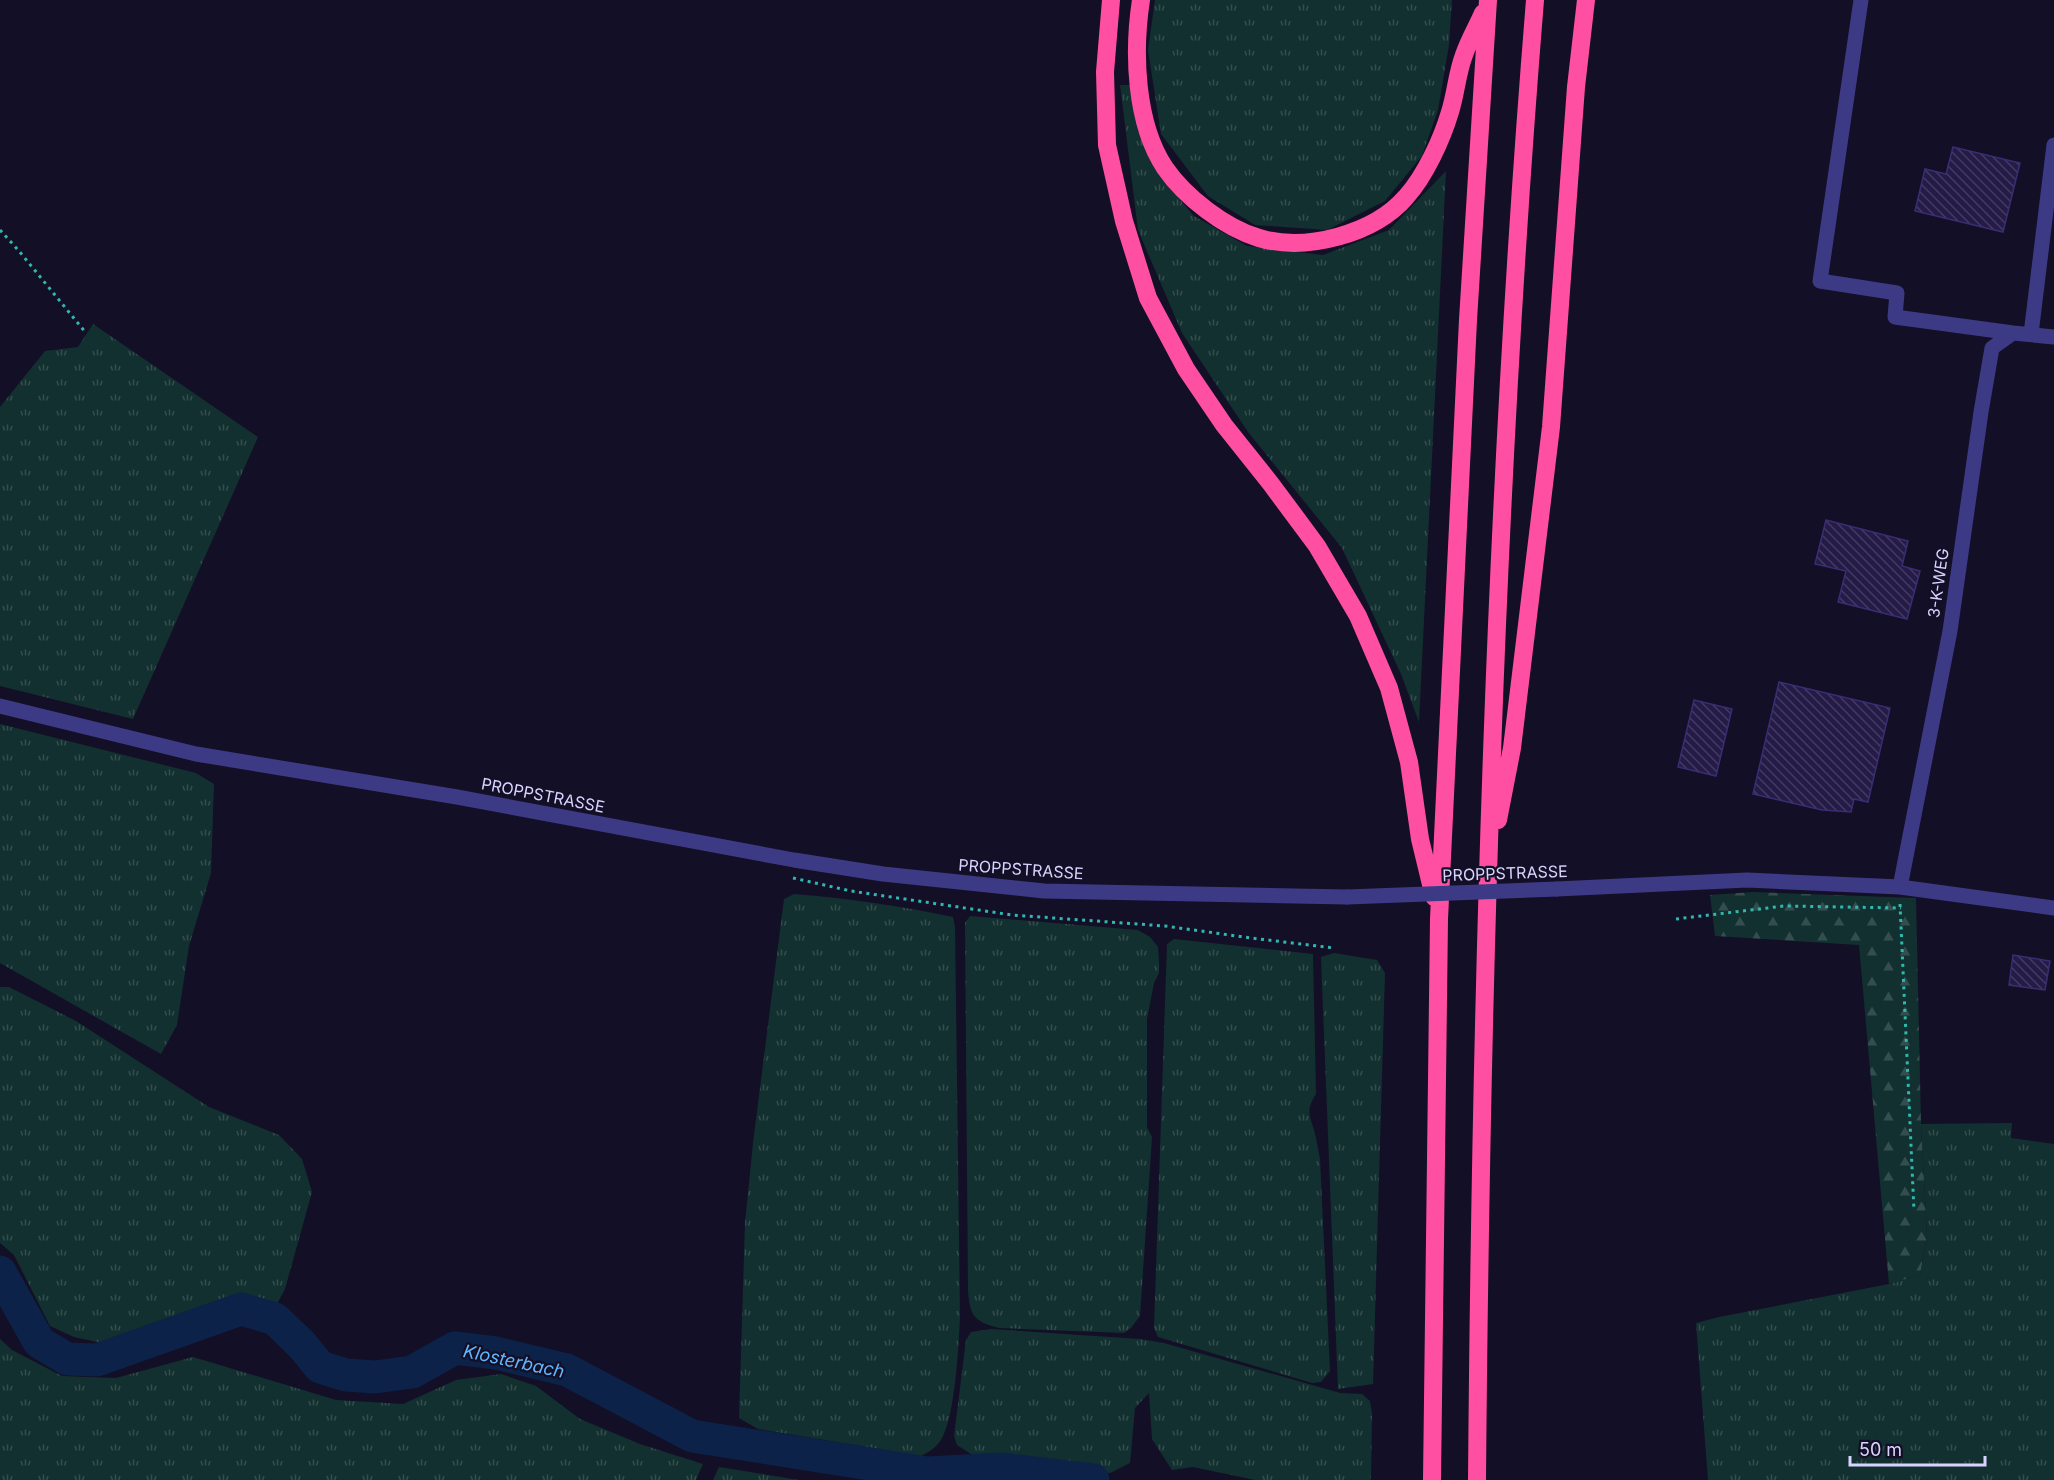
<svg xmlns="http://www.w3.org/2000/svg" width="2054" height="1480" font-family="Inter,sans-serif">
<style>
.grass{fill:url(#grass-tufts)}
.forest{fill:url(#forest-firs)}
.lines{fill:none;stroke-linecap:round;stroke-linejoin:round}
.river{stroke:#0c2248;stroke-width:33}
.building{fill:url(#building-back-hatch);stroke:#3b2d73;stroke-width:1.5}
.path{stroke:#2fb8b0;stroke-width:3;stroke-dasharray:3 4.5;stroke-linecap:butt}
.minor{stroke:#3d3a85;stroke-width:15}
.highway{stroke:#ff4fa3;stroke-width:18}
.minor-bridge{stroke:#3d3a85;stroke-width:15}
.labels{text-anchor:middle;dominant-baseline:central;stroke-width:4.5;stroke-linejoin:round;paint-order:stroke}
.street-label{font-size:16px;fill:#d9d4ff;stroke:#130f26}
.water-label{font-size:18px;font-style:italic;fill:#62b6ff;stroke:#130f26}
</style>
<defs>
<pattern id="grass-tufts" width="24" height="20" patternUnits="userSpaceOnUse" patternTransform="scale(1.5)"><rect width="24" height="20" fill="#12302f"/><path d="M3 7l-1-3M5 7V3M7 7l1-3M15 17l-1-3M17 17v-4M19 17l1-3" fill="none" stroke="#344d4e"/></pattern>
<pattern id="forest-firs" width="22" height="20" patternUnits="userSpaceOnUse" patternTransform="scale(1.5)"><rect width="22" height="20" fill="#12302f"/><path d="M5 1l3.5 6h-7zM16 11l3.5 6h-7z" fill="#344d4e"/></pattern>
<pattern id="building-back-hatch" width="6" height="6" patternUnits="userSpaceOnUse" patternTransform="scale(1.5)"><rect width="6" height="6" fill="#241b47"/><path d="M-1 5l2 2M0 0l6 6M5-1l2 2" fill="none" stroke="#433b63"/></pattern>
</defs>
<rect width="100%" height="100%" fill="#130f26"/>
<path class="grass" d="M 1155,0 L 1452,0 L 1449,45 L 1438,110 L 1422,156 L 1385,201 L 1327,230 L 1255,225 L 1208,196 L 1161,134 L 1148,50 Z
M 1120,85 L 1133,85 L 1166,183 L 1194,216 L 1247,246 L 1323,255 L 1389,230 L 1446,171 L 1419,722 L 1401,674 L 1342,548 L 1248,432 L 1182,333 L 1138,230 Z
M 93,324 L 258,437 L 133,719 L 0,686 L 0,407 L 45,351 L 78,347 Z
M 0,724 L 196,773 L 214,784 L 211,873 L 189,946 L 177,1025 L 161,1054 L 0,963 Z
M 794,894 C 848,898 900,906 953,917 L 955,927 L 960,1316 C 959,1343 955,1416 942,1438 C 937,1447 931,1451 921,1456 L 758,1429 L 739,1418 L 745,1223 L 753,1143 L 784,899 Z
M 970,916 L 1138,930 L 1150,937 L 1158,947 L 1159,961 L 1159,973 L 1154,983 L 1147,1019 L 1147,1127 L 1152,1137 L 1140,1316 L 1131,1328 L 1124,1333 L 999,1328 C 974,1321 970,1317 968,1290 L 965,923 Z
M 1174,939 L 1313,954 L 1316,1094 C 1306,1110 1309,1114 1314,1130 C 1317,1140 1318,1150 1320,1159 L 1330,1371 L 1321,1382 L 1312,1383 L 1158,1337 L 1154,1328 L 1167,944 Z
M 1334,953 L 1377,960 L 1385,973 L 1373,1384 L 1338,1389 L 1321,957 Z
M 0,987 L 9,987 L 76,1021 L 209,1107 L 279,1135 L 302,1159 L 312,1192 L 285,1289 L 276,1306 L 222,1299 L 102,1343 L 74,1337 L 50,1326 L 14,1255 L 0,1243 Z
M 2012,1123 L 2011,1138 L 2054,1144 L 2054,1480 L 1708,1480 L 1696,1323 L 1719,1317 L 1889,1284 L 1920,1275 L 1927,1236 L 1921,1124 Z
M 991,1329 L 1140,1339 L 1164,1343 L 1340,1393 L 1362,1394 L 1370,1401 L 1372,1413 L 1371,1480 L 1255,1480 L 1193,1467 L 1172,1470 L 1152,1439 L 1149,1393 L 1135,1408 L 1130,1463 L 1110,1473 L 994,1461 L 974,1456 L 957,1445 L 954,1436 L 966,1340 L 971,1332 Z
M 0,1339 L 12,1350 L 62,1376 L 116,1378 L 193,1357 L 336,1400 L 403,1404 L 456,1380 L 501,1374 L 536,1386 L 580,1419 L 640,1444 L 703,1464 L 696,1480 L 0,1480 Z
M 719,1467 L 799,1480 L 713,1480 Z"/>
<path class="forest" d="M 1753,892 L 1916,898 L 1921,1124 L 1927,1236 L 1920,1275 L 1889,1284 L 1859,945 L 1715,936 L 1710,895 Z"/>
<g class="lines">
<path class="river" d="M 0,1272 L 39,1342 L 67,1359 L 97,1360 L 241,1309 L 275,1319 L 302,1345 L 320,1367 L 346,1375 L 375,1377 L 412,1372 L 455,1348 L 496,1353 L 567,1370 L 692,1436 L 927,1473 L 1001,1469 L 1093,1480"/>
</g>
<path class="building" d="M 1953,147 L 2020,163 L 2003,232 L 1915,211 L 1925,169 L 1946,174 Z
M 1826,520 L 1908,541 L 1902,566 L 1920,571 L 1907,619 L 1838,602 L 1846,571 L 1815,564 Z
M 1779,682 L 1890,708 L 1868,802 L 1854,799 L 1851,812 L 1822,810 L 1753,794 Z
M 1694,700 L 1732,709 L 1716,776 L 1678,767 Z
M 2013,955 L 2050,961 L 2045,990 L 2009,985 Z"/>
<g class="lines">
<path class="path" d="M 0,230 L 19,251 L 86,333
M 793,878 L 851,891 L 1012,915 L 1165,926 L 1251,938 L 1334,948
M 1900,904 L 1914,1211
M 1676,919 L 1784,906 L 1901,908"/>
<path class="minor" d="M 1861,0 L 1820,281 L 1897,293 L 1895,317 L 2013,333
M 2031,334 L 2054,145
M 0,706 L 196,754 L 457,797 L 794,860 L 883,874 L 1044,891 L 1347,897
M 1900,887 L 1950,631 L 1981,412 L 1992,348 L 2013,333 L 2054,337
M 1557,889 L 1747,880 L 1900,887 L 2054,908"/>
<path class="highway" d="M 1111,0 L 1105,72 L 1107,145 L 1124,221 L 1148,298 L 1186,369 L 1224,425 L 1271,484 L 1317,546 L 1358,616 L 1389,688 L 1409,762 L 1420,839 L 1434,897
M 1141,0 C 1133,52 1135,123 1165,168 C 1185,197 1225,228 1259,238 C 1306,252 1374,234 1406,197 C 1425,176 1442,139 1450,112 C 1456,93 1457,73 1464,55 C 1469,40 1477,27 1483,13
M 1498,820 L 1512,748 L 1551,427 L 1576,87 L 1586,0
M 1432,1480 L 1439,919 L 1468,320 L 1488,0
M 1477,1480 C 1481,986 1495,492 1535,0"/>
<path class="minor-bridge" d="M 1347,897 L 1557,889"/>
</g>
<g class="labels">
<g class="street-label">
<text transform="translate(1938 583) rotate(-82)">3-K-WEG</text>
<text transform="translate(543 795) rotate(11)">PROPPSTRASSE</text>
<text transform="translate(1021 869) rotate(4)">PROPPSTRASSE</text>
<text transform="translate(1505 873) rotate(-2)">PROPPSTRASSE</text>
</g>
<g class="water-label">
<text transform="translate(514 1361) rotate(12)">Klosterbach</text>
</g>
</g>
<path d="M1850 1456v9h135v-9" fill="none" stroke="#d9d4ff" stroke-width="3"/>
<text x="1859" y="1456" font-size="18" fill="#d9d4ff" stroke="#130f26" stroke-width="4.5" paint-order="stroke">50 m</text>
</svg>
